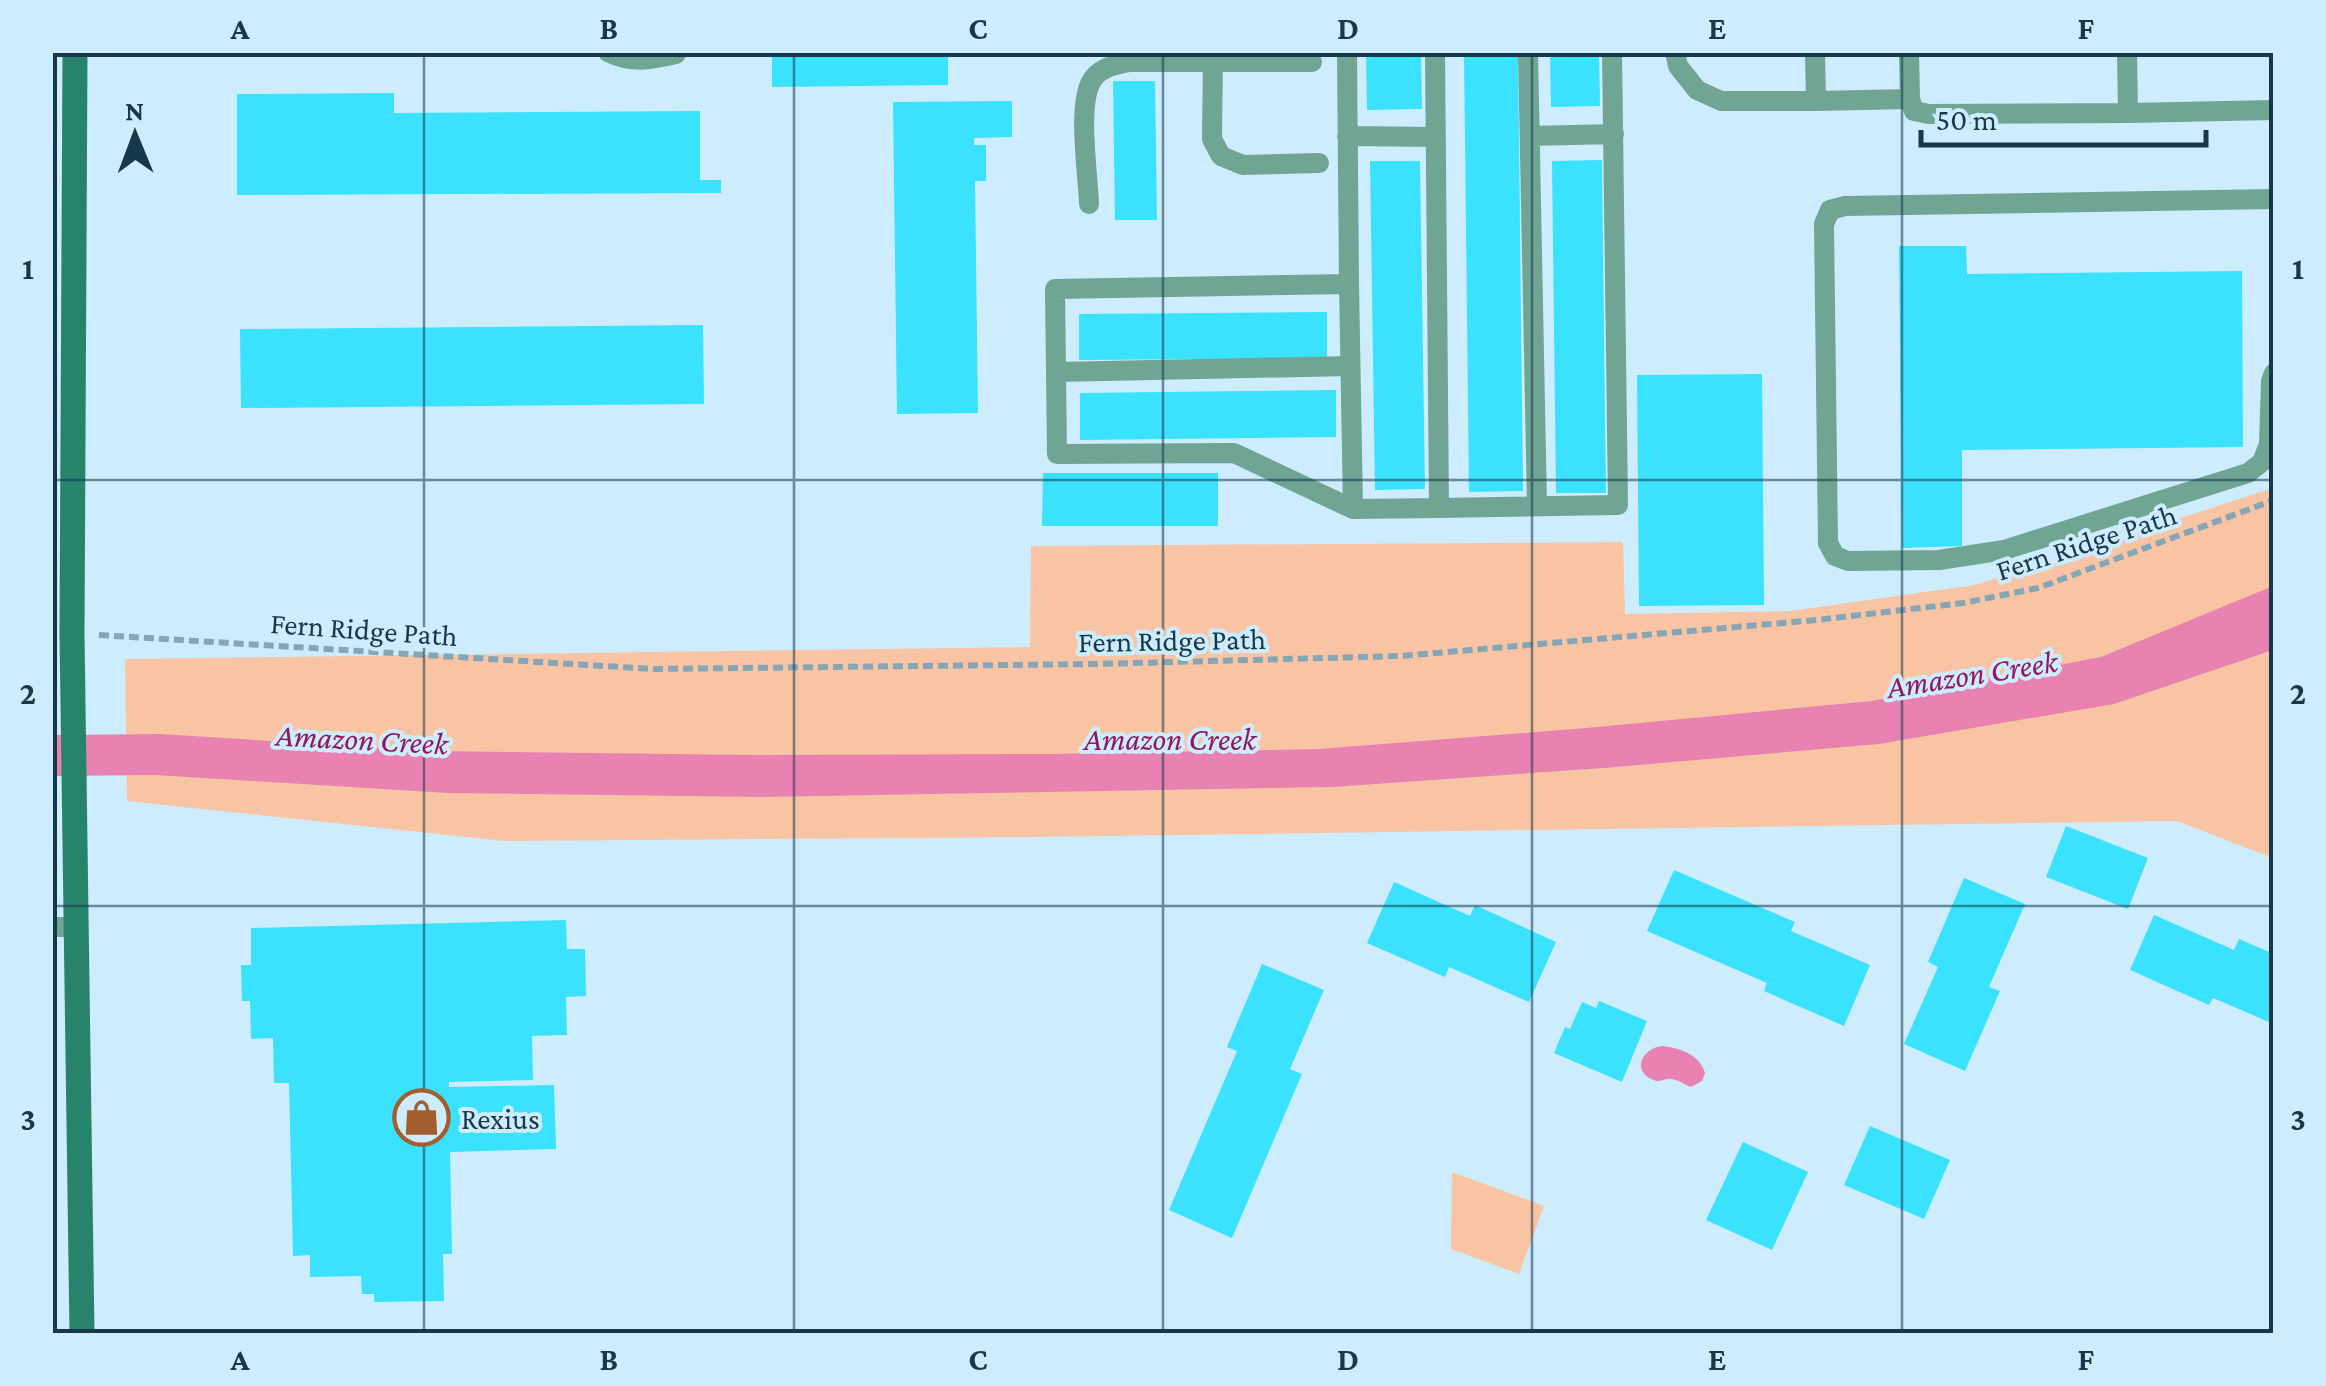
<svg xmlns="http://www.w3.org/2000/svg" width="2326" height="1386" font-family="'Crimson Pro',serif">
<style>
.green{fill:#f8c4a4}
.water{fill:#e882b1}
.building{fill:#3ae2fe}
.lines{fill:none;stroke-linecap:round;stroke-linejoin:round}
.path{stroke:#85a6b7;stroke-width:6;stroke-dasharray:10 5;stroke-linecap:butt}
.lane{stroke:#70a493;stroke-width:20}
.secondary{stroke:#28836b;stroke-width:25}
.grid{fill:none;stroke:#16394a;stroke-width:2.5;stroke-opacity:0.55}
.labels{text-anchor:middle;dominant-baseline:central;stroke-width:8;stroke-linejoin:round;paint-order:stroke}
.street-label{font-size:30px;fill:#16394a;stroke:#cdecfd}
.poi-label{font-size:30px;fill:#16394a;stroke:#cdecfd;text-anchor:start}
.water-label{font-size:32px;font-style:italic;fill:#90175c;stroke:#cdecfd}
.neatline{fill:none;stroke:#16394a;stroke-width:4}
.grid-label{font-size:32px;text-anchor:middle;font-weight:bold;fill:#16394a}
</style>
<rect width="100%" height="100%" fill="#cdecfd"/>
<path class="green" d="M 2273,488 L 2273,858 L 2177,821 L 1035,837 L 504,841 L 127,801 L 125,659 L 1030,647 L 1031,546 L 1623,542 L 1625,614 L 1790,611 L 1975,585 Z
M 1452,1172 L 1544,1206 L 1519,1274 L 1451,1249 Z"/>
<path class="water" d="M 2273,586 L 2273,650 L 2114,704 L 1879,744 L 1604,768 L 1332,787 L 764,797 L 448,793 L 155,775 L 53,776 L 52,735 L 160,734 L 432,751 L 754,755 L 1053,754 L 1319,749 L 1586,728 L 1872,701 L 2101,657 Z
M 1663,1046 C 1680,1048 1700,1055 1705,1073 L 1702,1081 L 1691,1087 C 1683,1084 1677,1078 1668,1079 C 1659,1080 1660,1083 1651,1079 C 1631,1069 1644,1047 1663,1046 Z"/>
<path class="building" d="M 772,52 L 948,52 L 948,85 L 772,87 Z
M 1366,52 L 1421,52 L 1422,109 L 1367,110 Z
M 1464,52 L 1518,52 L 1523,491 L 1469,492 Z
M 1550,52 L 1599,52 L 1600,106 L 1551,107 Z
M 1113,81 L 1155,81 L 1157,220 L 1115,220 Z
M 394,93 L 394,113 L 700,111 L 700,180 L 721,180 L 721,193 L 237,195 L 237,94 Z
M 1012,101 L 1012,137 L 974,138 L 974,145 L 986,145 L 986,181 L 975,181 L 978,413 L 897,414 L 893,102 Z
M 1602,160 L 1606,493 L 1556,493 L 1552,161 Z
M 1370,161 L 1420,161 L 1425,489 L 1375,490 Z
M 1899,246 L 1966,246 L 1967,274 L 2242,271 L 2243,447 L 1962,450 L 1962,546 L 1902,548 Z
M 1327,312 L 1327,358 L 1079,360 L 1079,314 Z
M 703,325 L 704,404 L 241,408 L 240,329 Z
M 1762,374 L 1764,605 L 1639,606 L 1637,375 Z
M 1336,390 L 1336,437 L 1080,440 L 1080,393 Z
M 1043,473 L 1218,473 L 1218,526 L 1042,526 Z
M 2066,826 L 2148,858 L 2128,909 L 2046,877 Z
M 1674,870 L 1795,922 L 1791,931 L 1870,965 L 1844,1026 L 1764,991 L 1767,983 L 1647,931 Z
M 1964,878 L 2025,904 L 1989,987 L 2000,991 L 1965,1071 L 1904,1044 L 1938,967 L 1928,962 Z
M 1394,882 L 1470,916 L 1475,905 L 1556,942 L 1529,1002 L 1449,967 L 1445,977 L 1367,943 Z
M 2154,915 L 2234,950 L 2239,939 L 2274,954 L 2274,1024 L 2213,998 L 2209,1005 L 2130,970 Z
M 566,920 L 567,949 L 585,949 L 586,996 L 566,997 L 567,1035 L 532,1036 L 533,1080 L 449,1082 L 449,1087 L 554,1085 L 556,1149 L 450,1152 L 452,1254 L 443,1254 L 444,1301 L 374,1302 L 374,1294 L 362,1294 L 361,1276 L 310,1277 L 310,1255 L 293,1256 L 289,1083 L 274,1083 L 273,1038 L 251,1039 L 250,1001 L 242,1001 L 241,965 L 251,965 L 251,928 Z
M 1262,964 L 1324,990 L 1290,1069 L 1302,1074 L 1232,1238 L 1169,1210 L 1237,1051 L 1227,1047 Z
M 1599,1001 L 1647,1021 L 1622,1082 L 1554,1053 L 1565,1027 L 1570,1029 L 1582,1002 L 1596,1008 Z
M 1870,1126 L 1950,1160 L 1924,1219 L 1844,1185 Z
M 1743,1142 L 1808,1172 L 1772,1250 L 1706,1220 Z"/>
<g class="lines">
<path class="path" d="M 99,635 L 653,669 L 1097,664 L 1401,656 L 1817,620 L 1963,603 L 2038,588 L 2274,500"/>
<path class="lane" d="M 608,52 C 632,64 650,60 676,54
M 1129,52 L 1129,62 L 1312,62
M 1213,52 L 1212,139 L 1221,156 L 1243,165 L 1319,163
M 1347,52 L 1349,284 L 1055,289 L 1057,454 L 1234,453 L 1353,509 L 1439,508 L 1435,52
M 1528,52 L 1537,506
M 1675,52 L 1678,66 L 1697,90 L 1721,101 L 1816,101 L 1815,52
M 1909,52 L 1910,99 L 1914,111 L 1929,114 L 2128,113 L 2127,52
M 1816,101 L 1910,99
M 2128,113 L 2274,110
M 1347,136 L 1436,137
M 1530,136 L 1614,134
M 2274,199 L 1845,206 L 1830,210 L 1824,224 L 1828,543 L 1835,556 L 1848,561 L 1939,560 L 2004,550 L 2248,473 L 2262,462 L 2269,444 L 2271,381 L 2274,373
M 1089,204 C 1088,174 1078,110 1090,84 C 1097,68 1114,65 1129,62
M 1349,284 L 1353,509
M 1056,372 L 1350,366
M 1439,508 L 1618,505 L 1612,52
M 52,927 L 75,927"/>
<path class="secondary" d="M 75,52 L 72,634 L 82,1334"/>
</g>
<path class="grid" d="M 424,52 L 424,1334M 794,52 L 794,1334M 1163,52 L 1163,1334M 1532,52 L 1532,1334M 1902,52 L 1902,1334M 52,480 L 2274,480M 52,906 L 2274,906"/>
<defs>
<symbol id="shop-ring" viewBox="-11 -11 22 22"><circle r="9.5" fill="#cdecfd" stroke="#a35e30" stroke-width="1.5"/><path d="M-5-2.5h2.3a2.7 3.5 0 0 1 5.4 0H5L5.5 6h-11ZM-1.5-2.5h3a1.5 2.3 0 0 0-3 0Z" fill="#a35e30"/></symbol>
</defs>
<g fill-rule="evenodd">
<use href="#shop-ring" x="390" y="1086" width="63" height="63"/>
</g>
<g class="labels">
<g class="street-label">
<text transform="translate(2086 542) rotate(-18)">Fern Ridge Path</text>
<text transform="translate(364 629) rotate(4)">Fern Ridge Path</text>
<text transform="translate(1172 640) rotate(-1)">Fern Ridge Path</text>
</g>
<g class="poi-label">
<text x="461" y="1118">Rexius</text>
</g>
<g class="water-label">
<text transform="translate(1972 674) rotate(-9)">Amazon Creek</text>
<text transform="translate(362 739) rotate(3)">Amazon Creek</text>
<text x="1170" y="739">Amazon Creek</text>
</g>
</g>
<rect width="2326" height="1386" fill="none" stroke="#cdecfd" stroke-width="110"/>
<g transform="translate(135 135) rotate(359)" stroke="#cdecfd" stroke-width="8" paint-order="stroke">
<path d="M0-8L18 38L0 25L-18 38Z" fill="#16394a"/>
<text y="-15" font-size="28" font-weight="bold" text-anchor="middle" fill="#16394a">N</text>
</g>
<path d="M1921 130v15h285v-15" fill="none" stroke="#16394a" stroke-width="5"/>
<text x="1936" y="130" font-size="30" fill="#16394a" stroke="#cdecfd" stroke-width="8" paint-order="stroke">50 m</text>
<rect x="55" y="55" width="2216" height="1276" class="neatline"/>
<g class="grid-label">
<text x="240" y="39">A</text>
<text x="609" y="39">B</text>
<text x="978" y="39">C</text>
<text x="1348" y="39">D</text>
<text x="1717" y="39">E</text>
<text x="2086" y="39">F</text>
<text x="28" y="279">1</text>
<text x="2298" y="279">1</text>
<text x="28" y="704">2</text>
<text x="2298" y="704">2</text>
<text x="28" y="1130">3</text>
<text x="2298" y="1130">3</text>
<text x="240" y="1370">A</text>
<text x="609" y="1370">B</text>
<text x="978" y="1370">C</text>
<text x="1348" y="1370">D</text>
<text x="1717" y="1370">E</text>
<text x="2086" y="1370">F</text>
</g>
</svg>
